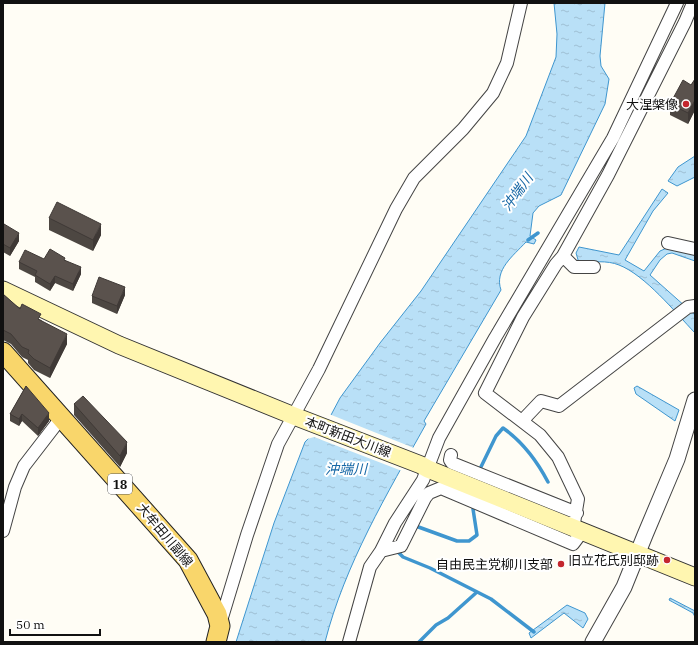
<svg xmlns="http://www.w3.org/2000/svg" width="698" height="645" font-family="'IBM Plex Serif','Noto Sans JP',serif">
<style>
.water{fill:url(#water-ripples);stroke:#3f96cf}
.pier{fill:#fffdf5}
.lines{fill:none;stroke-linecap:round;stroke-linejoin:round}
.stream{stroke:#3f96cf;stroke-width:3.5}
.minor-casing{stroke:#444;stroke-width:14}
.tertiary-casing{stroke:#444;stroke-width:17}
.secondary-casing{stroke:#333;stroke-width:19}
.primary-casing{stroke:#222;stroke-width:21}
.minor{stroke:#fff;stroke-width:12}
.tertiary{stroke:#fff;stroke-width:15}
.secondary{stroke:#fff6b0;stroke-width:17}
.primary{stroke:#f9d66b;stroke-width:19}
.wall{fill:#4d4742}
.shaded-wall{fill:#3f3936}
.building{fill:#5a524d;stroke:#3f3936}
.poi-dot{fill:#c4262e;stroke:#fff;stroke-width:1.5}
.labels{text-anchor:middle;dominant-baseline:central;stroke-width:4;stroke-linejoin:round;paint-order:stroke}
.shield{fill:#fff;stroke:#585858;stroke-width:1}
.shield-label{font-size:12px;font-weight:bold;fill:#111}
.poi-label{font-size:13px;fill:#111;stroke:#fff;text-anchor:end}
.street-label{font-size:13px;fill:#111;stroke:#fff}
.water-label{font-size:14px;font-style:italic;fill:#1768a6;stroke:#fff}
</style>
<defs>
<pattern id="water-ripples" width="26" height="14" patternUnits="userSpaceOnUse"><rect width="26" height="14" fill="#b9e0f7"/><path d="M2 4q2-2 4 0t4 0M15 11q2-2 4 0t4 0" fill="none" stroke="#9ebfd3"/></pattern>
</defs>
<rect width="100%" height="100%" fill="#fffdf5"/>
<path class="water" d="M 554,3 L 605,3 L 600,56 L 601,66 L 609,79 L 605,104 L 561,195 L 539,206 L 533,213 L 530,236 L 536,240 L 534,244 L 526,242 C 513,256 494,270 501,290 L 424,421 L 426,424 C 387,494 345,564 325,642 L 236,642 L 274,523 L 305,442 L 331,415 L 340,398 L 380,343 L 421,291 L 526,136 L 556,57 L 557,34 Z
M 695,156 L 695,177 L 677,186 L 668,181 L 678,167 Z
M 662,189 L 668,193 L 653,211 L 625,260 L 644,271 L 660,251 L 667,248 L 695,254 L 695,261 L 672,253 L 667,254 L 660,260 L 650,275 L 695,315 L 695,333 C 675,312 645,275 619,265 C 607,260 592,262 579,263 L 576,253 L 579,247 L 619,255 Z
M 637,386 L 679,410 L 675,421 L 636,394 L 634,388 Z
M 670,598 L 695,611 L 695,617 L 693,613 L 669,600 Z
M 567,605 L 585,613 L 588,619 L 583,628 L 564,613 L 531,638 L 529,633 Z"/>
<path class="pier" d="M 329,414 L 414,448 L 402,471 L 314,437 L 304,440 Z"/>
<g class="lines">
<path class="stream" d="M 528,240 L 538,233
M 479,471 L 496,436 L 503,428 C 523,442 537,461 548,482
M 413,525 L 457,541 L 469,541 L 477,535 L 473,509
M 397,551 L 403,557 L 430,568 L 491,599 L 534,632
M 419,642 L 436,625 L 448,618 L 477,592"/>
<defs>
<path id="minor" d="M 668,243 L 695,249
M 563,256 L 574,267 L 594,267
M 522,421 L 541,401 L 559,406 L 688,307 L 695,306
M 451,455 L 450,460 L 452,463 L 577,513
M 573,529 L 578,499 L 558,457 L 540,435 L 485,393 L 523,317 L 556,264 L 563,256 L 608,175 L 685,22 L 693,3
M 3,531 L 15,487 L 24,466 L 61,418
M 381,551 L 401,546 L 425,498 L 429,493 L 441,488 L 573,544 L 582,532
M 220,624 L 247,535 L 278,444 L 319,369 L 396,209 L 414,178 L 463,129 L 493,93 L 507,63 L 521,3
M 349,642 L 370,567 L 381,551 L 395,523 L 423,480 L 439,438 L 495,338 L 613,138 L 677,3"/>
<path id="tertiary" d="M 593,642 L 624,587 L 645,535 L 677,459 L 695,400"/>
<path id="secondary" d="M 3,290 L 119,345 L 294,416 L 421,465 L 428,469 L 695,577"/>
<path id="primary" d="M 3,352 L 188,560 L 217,614 L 220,626 L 216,642"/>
</defs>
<use href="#minor" class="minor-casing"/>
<use href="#tertiary" class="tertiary-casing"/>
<use href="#secondary" class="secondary-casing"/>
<use href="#primary" class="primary-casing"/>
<use href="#minor" class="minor"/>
<use href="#tertiary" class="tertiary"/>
<use href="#secondary" class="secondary"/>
<use href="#primary" class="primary"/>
</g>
<path class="wall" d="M 695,79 L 695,110 L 688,124 L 670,115 L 670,104 L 691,85 Z
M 49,218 L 101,235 L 93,251 L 49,230 Z
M 3,226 L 19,241 L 10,256 L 3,252 Z
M 44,259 L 65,260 L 81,274 L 73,291 L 55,283 L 50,291 L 35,282 L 35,277 L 19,269 L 19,262 Z
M 3,294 L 20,309 L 41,320 L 67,344 L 50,378 L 34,370 L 28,363 L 28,360 L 22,357 L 11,344 L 3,340 Z
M 125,295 L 117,314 L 92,303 L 92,296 Z
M 26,386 L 49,421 L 38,436 L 22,421 L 19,426 L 10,421 L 10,414 Z
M 74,404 L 127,453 L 120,467 L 74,415 Z"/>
<path class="shaded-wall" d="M 695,100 L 695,110 L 688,124 L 688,113 Z
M 101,224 L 101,235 L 93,251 L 93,240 Z
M 19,233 L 19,241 L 10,256 L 10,248 Z
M 81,267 L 81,274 L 73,291 L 73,284 Z
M 55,276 L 55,283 L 50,291 L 50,284 Z
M 125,287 L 125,295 L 117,314 L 117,306 Z
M 67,334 L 67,344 L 50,378 L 50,368 Z
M 49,413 L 49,421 L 38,436 L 38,428 Z
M 22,414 L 22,421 L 19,426 L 19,419 Z
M 127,442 L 127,453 L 120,467 L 120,456 Z"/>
<path class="building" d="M 695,79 L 695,100 L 688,113 L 670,104 L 683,80 L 691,85 Z
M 57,202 L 101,224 L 93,240 L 49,218 Z
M 4,224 L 19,233 L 10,248 L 3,244 L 3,226 Z
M 50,249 L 65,258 L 64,260 L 81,267 L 73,284 L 55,276 L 50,284 L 35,275 L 37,271 L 19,262 L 25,250 L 44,259 Z
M 99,277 L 125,287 L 117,306 L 92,296 Z
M 3,294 L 20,309 L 22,304 L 41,314 L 38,319 L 67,334 L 50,368 L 34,359 L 28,353 L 29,350 L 22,347 L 11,334 L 3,330 Z
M 26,386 L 49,413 L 38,428 L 22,414 L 19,419 L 10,414 Z
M 83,396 L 127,442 L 120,456 L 74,404 Z"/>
<g class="poi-dot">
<circle cx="686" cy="104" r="4"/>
<circle cx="667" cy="560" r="4"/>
<circle cx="561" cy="564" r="4"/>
</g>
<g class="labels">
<rect class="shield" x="108" y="474" width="24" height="20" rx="3"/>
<g class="shield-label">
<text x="120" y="484">18</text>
</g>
<g class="poi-label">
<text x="678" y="104">大涅槃像</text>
<text x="659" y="560">旧立花氏別邸跡</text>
<text x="553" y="564">自由民主党柳川支部</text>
</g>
<g class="street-label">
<text transform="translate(348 437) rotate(21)">本町新田大川線</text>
<text transform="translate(165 535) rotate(50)">大牟田川副線</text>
</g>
<g class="water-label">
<text transform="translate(517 192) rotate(-54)">沖端川</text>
<text x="346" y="469">沖端川</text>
</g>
</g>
<rect width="698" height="645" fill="none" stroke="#111111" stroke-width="8"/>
<path d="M10 629v6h90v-6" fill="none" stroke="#111111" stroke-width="2"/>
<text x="16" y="629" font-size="12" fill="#111111" stroke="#ffffff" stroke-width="3" paint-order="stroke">50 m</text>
</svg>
